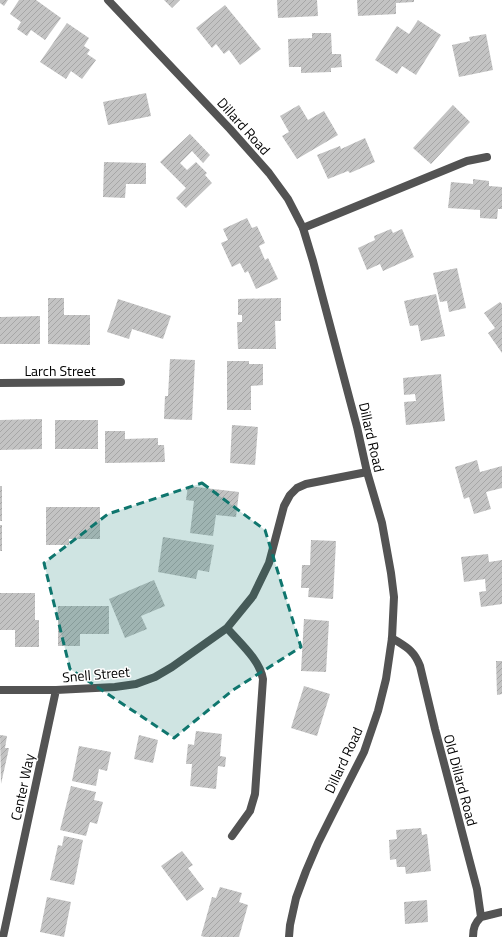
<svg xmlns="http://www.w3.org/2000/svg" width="502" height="937" font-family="'Titillium Web',sans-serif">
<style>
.building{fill:url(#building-hatch)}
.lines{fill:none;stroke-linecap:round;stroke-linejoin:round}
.minor{stroke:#535353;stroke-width:8}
.tertiary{stroke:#535353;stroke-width:8}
.marked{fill:#0f766e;fill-opacity:0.2;stroke:#0f766e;stroke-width:3;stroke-dasharray:8 5;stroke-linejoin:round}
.labels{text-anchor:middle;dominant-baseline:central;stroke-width:3;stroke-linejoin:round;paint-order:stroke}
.street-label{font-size:14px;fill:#000;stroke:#fff}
</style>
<defs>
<pattern id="building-hatch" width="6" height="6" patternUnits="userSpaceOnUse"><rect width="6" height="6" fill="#c3c3c3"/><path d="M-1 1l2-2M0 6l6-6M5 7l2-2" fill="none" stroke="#a6a6a6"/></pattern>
</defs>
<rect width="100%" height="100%" fill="#fff"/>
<path class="building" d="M 0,0 L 8,0 L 4,6 L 0,3 Z
M 19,0 L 36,0 L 61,18 L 45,40 L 31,30 L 27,36 L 17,29 L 21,22 L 10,14 Z
M 164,0 L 180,0 L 172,8 Z
M 277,0 L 317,0 L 318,16 L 278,18 Z
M 357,0 L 414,0 L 414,2 L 396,3 L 396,14 L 358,16 Z
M 225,5 L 261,49 L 240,65 L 229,50 L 224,54 L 216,44 L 212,48 L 196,28 Z
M 418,20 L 441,35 L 416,75 L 402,66 L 397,74 L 375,60 L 397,26 L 409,34 Z
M 67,23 L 89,38 L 84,46 L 90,50 L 87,54 L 96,60 L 82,79 L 71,71 L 66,79 L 40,62 Z
M 312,33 L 331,33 L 332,54 L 341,54 L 342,67 L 331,68 L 331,72 L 301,73 L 301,67 L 289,67 L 288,39 L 312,38 Z
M 486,34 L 493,70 L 459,77 L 452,45 L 470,41 L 469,37 Z
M 146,93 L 151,116 L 108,125 L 103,102 Z
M 299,105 L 308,120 L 324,111 L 338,135 L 297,159 L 282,136 L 289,132 L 280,116 Z
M 453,105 L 470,122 L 431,164 L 413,148 Z
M 190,134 L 210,155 L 203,163 L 192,151 L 180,163 L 187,170 L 196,162 L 207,173 L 205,175 L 212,183 L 186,208 L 176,198 L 186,188 L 160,162 Z
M 365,138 L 375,162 L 350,173 L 348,171 L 328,179 L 317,155 L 340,146 L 341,149 Z
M 104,162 L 146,163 L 146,184 L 126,184 L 125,198 L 103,197 Z
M 473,179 L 489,181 L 489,186 L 502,187 L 502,209 L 498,209 L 497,219 L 480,218 L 480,210 L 448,208 L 451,182 L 473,184 Z
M 247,218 L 252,228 L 257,226 L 265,243 L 259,246 L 265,260 L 268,258 L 278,279 L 256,289 L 248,271 L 245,273 L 240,263 L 232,267 L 221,243 L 228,240 L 223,229 Z
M 391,229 L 393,233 L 402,229 L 414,257 L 383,271 L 380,264 L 367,270 L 358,248 L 375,240 L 374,236 Z
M 457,268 L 466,308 L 449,312 L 447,301 L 440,302 L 433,273 Z
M 436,294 L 445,336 L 421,341 L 418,325 L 410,326 L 404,301 Z
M 48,298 L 64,298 L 64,315 L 90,315 L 90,345 L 48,344 Z
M 281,298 L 281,321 L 275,321 L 276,349 L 238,349 L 237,322 L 242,322 L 242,315 L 238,315 L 238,299 Z
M 118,299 L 171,316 L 163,339 L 132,329 L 129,339 L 107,332 Z
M 500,302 L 502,304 L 502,353 L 488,333 L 495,328 L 484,313 Z
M 40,316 L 40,344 L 0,344 L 0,317 Z
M 170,359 L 195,360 L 192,420 L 164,419 L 165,396 L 168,396 Z
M 227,361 L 249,361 L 249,364 L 263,364 L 263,385 L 251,386 L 251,410 L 227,410 Z
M 441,374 L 445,421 L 406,425 L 404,402 L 416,401 L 415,394 L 404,395 L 403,378 Z
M 42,419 L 42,449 L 0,450 L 0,420 Z
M 55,420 L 98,420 L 98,449 L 55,449 Z
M 232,425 L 258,427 L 255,465 L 230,463 Z
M 105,431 L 125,431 L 125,439 L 158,438 L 158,445 L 164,445 L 165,462 L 105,463 Z
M 477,460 L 480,472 L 502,466 L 502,488 L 486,492 L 491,509 L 474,514 L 469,497 L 464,499 L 455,467 Z
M 0,486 L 2,486 L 2,521 L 0,521 Z
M 188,486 L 239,492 L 236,517 L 216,515 L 213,536 L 190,533 L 194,501 L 186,500 Z
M 46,507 L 100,507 L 100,539 L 69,539 L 69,545 L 46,545 Z
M 0,525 L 2,525 L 2,551 L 0,551 Z
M 163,537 L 214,545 L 209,572 L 198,570 L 196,579 L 158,572 Z
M 311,540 L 336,541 L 333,599 L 308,597 L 309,588 L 301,588 L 302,565 L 310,565 Z
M 488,554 L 489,562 L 502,560 L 502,604 L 481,607 L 479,592 L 486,591 L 485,579 L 464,582 L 461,557 Z
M 154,580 L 165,606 L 141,616 L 147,629 L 125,638 L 109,599 Z
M 0,593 L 35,593 L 35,620 L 39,620 L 39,647 L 15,647 L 15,630 L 0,630 Z
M 58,606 L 109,606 L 109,634 L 80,634 L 80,646 L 58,646 Z
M 304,619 L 329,621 L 326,672 L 301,671 Z
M 496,661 L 502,661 L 502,694 L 497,695 Z
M 304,686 L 330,694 L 317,736 L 291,728 Z
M 196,731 L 222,734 L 220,756 L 226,757 L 225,767 L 218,766 L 216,789 L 190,786 L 192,764 L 186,764 L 188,744 L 194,745 Z
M 0,735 L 7,736 L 5,748 L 9,748 L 1,784 Z
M 139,735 L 158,740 L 153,763 L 134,759 Z
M 79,746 L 111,752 L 107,771 L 99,769 L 96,786 L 72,781 Z
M 71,786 L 96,792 L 94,800 L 103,802 L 97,824 L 90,822 L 86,836 L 60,830 Z
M 421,828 L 422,835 L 427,834 L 431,871 L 406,874 L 405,867 L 397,867 L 396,859 L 390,860 L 389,840 L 397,839 L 396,830 Z
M 64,836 L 83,840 L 74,885 L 50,880 L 58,845 L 62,846 Z
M 182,851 L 193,865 L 188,868 L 204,889 L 187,901 L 161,866 Z
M 220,887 L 242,893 L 239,902 L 248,905 L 239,937 L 205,937 L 201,936 L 212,897 L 216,898 Z
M 47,897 L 71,902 L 64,937 L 40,932 Z
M 427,900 L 428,922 L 405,924 L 404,902 Z"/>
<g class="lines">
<path class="minor" d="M 303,228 L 467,161 L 487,157
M 0,383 L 121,382
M 227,628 C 239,642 260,660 263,679 L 255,794 L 250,811 L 232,836
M 392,638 C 406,647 414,650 420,666 L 435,729 L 477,889 L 481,917 C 475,923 473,928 473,937
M 0,690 L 56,690 L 115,687 L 136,684 L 155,677 L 172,667 L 227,628 L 253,596 L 269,563 L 284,506 L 290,495 L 297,488 L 306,484 L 367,472
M 481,917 L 502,912
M 3,937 L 56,690"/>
<path class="tertiary" d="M 108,0 L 230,129 L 269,173 L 288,199 L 303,228 L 313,261 L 357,427 L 367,472 L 382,523 L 391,573 L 394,597 L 392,638 L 386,679 L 378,711 L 364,752 L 332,815 L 318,843 L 306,871 L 296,898 L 290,925 L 289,937"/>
</g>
<path class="marked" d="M 202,483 L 265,530 L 301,647 L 233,690 L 174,738 L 70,669 L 44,563 L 108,514 Z"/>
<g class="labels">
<g class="street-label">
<text transform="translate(244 126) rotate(48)">Dillard Road</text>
<text x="60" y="370">Larch Street</text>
<text transform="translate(372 437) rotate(77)">Dillard Road</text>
<text transform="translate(96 674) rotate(-5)">Snell Street</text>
<text transform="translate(343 760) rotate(-65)">Dillard Road</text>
<text transform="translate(461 780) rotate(75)">Old Dillard Road</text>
<text transform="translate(22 787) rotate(-78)">Center Way</text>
</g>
</g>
</svg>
